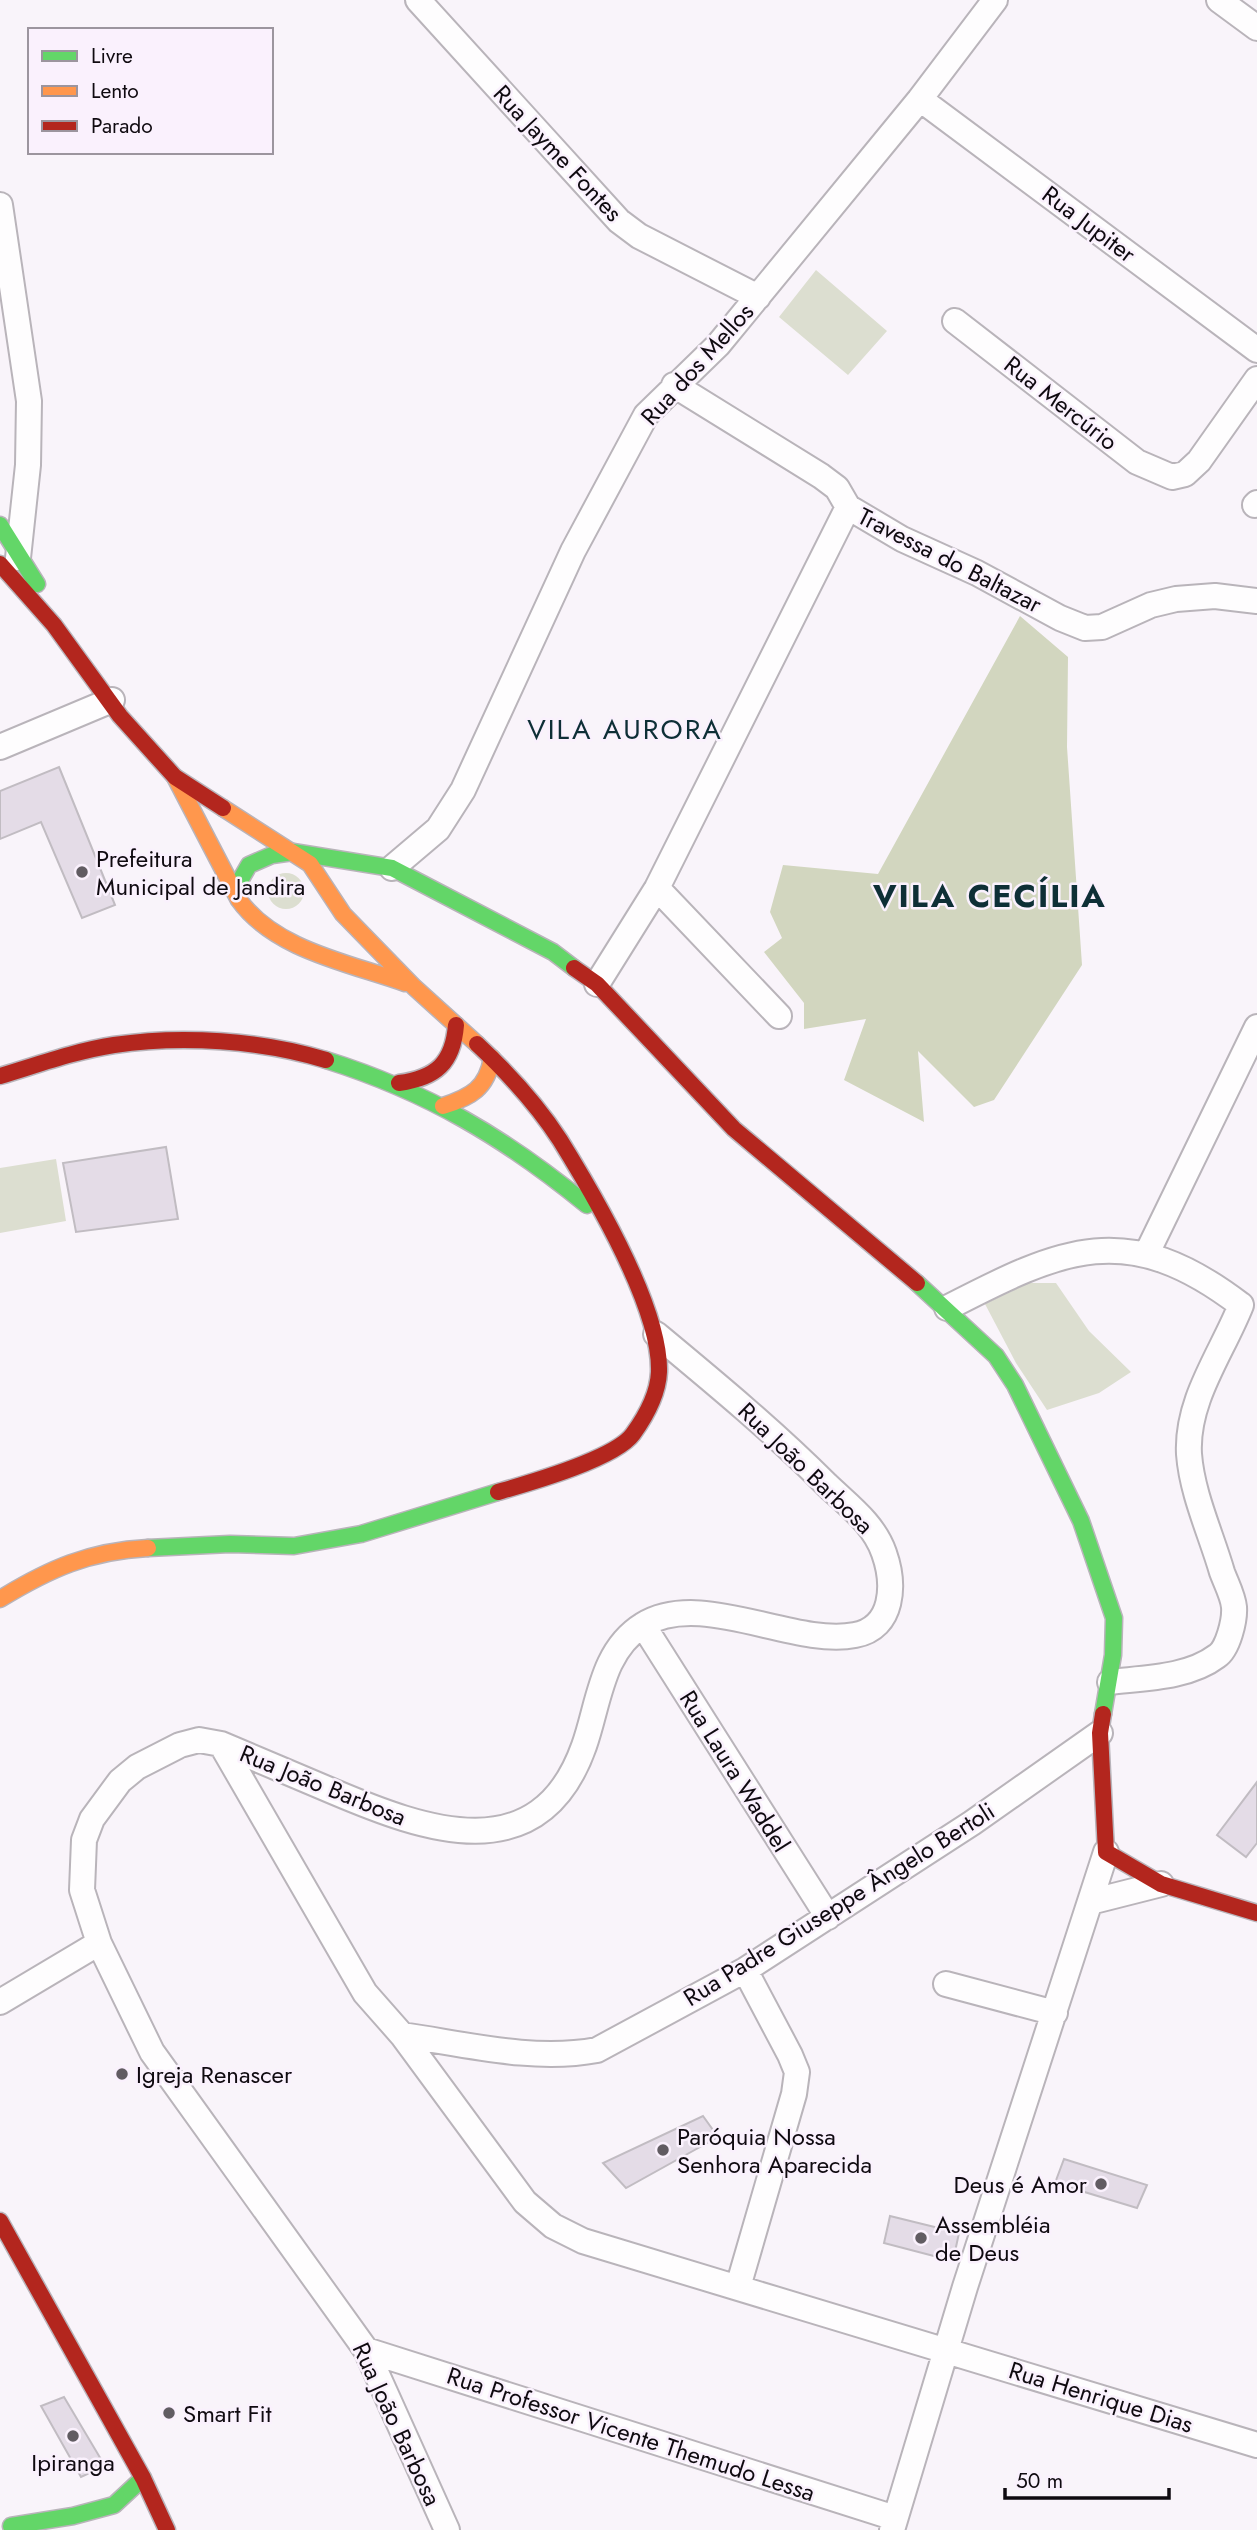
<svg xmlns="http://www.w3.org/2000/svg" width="1257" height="2530" font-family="Jost,sans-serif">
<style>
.green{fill:#dcded0}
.forest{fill:#d2d6bf}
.building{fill:#e4dce7;stroke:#c1bcc2;stroke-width:2}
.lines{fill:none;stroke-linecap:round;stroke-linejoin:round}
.street-casing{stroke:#b9b4ba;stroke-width:28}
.fast-casing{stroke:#b9b4ba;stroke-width:19}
.slow-casing{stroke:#b9b4ba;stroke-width:19}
.jam-casing{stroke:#b9b4ba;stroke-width:19}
.street{stroke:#fefdfe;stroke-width:24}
.fast{stroke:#63d668;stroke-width:16}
.slow{stroke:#ff974d;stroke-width:16}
.jam{stroke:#b3261e;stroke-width:16}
.poi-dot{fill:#615c62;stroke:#faf1fd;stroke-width:2.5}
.labels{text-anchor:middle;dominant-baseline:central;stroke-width:5;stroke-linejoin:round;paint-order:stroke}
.street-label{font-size:24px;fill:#0f0a10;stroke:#faf1fd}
.poi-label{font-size:24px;fill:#0f0a10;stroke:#faf1fd;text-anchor:start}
.quarter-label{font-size:28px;letter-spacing:2px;fill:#0e2f36;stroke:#faf1fd}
.district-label{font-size:32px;font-weight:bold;letter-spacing:2px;fill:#0e2f36;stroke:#faf1fd}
</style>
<rect width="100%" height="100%" fill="#f9f4fa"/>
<path class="green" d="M 816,270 L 887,331 L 848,375 L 779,317 Z
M268 891a18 18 0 1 1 36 0a18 18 0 1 1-36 0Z
M 56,1159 L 66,1221 L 0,1233 L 0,1168 Z
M 1028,1283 L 1056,1283 L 1089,1331 L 1131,1372 L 1099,1393 L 1047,1410 L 1016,1363 L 985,1304 Z"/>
<path class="forest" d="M 1020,616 L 1068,657 L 1067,747 L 1082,965 L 994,1100 L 974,1107 L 918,1051 L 924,1122 L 844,1080 L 866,1019 L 804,1029 L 804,1003 L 764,952 L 782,938 L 770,912 L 783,865 L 878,874 Z"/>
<path class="building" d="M 59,767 L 115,905 L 82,918 L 41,822 L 0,839 L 0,791 Z
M 166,1147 L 178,1219 L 76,1232 L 63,1163 Z
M 1257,1782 L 1257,1843 L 1246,1857 L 1217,1835 Z
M 703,2116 L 718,2137 L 626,2188 L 603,2163 Z
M 1064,2159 L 1147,2185 L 1137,2208 L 1055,2183 Z
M 890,2216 L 959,2233 L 953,2261 L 884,2243 Z
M 64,2397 L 105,2466 L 81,2477 L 41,2406 Z"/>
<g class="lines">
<defs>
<path id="street" d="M 418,0 L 619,221 L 639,236 L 758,297
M 1219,0 L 1257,28
M 920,99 L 1257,350
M 0,205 L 29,401 L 28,465 L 18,558
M 955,321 L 1137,462 L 1172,477 L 1185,474 L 1199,461 L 1257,379
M 674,385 L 821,476 L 837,488 L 848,507 L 902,539 L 977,573 L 1060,618 L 1085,628 L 1102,627 L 1151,605 L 1176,599 L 1215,596 L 1257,601
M 1255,505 L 1257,503
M 0,747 L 112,700
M 392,868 L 438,829 L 463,790 L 573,551 L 646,415 L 718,345 L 920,99 L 995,0
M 657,888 L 779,1016
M 597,984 L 657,888 L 848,507
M 1147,1253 L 1257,1027
M 947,1308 C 1063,1248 1127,1218 1241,1305
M 643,1625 L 828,1917
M 1110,1682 C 1144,1678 1188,1678 1217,1656 C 1228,1649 1235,1620 1234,1607 C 1233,1596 1226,1583 1222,1572 C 1211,1534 1192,1494 1189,1454 C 1186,1400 1222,1353 1241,1305
M 221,1744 L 365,1993 L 402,2035 L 525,2202 L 553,2226 L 583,2241 L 1257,2445
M 1090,1902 L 1161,1884
M 946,1984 L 1055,2013
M 0,2002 L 99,1943
M 402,2035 C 465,2044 533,2062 597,2050 L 745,1970 L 972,1823 L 1100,1733
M 738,2287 L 794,2094 L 797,2072 L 790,2055 L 745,1970
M 366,2350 L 895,2518
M 447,2530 L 366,2350 L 152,2052 L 99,1943 L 82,1890 L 84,1840 L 92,1819 L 120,1781 L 137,1767 L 180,1745 L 199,1740 L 221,1744 C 258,1760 295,1775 332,1791 C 424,1830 539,1873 584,1746 C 599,1704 601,1651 643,1625 C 701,1589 793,1647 855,1635 C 894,1628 895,1584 884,1553 C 874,1524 849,1506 827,1485 C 773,1431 715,1383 656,1334
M 892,2530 L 965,2287 L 1106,1852"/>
<path id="fast" d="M 0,525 L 37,584
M 234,891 L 249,865 L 272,855 L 293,852 L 392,868 L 553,952 L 574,968
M 326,1060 C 428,1092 505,1138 587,1205
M 917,1283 L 996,1356 L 1015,1385 L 1081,1521 L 1114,1618 L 1113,1655 L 1103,1714
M 148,1548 L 230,1544 L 294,1546 L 361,1534 L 498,1492
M 11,2526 L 73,2516 L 114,2505 L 143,2478"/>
<path id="slow" d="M 175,777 L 239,900 C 275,950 349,963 405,983
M 223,808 L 310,864 L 343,914 L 414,987 L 477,1044
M 443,1106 C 471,1097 487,1088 492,1058
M 0,1599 C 49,1569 89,1551 148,1548"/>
<path id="jam" d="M 0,564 L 54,625 L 120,716 L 175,777 L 223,808
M 574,968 L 597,984 L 734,1129 L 917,1283
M 477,1044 C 507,1072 538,1106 560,1140 C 594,1195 661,1308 659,1372 C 658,1394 646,1416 633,1434 C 615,1459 529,1483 498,1492
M 0,1076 C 37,1065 75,1051 114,1045 C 181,1035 261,1040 326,1060
M 399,1083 C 436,1078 453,1063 456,1025
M 1103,1714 L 1100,1733 L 1106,1852 L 1161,1884 L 1257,1913
M 0,2221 L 143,2478 L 167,2530"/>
</defs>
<use href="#street" class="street-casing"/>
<use href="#fast" class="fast-casing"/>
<use href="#slow" class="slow-casing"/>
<use href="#jam" class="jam-casing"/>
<use href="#street" class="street"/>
<use href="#fast" class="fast"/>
<use href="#slow" class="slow"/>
<use href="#jam" class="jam"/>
</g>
<g class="poi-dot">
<circle cx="82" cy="872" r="7"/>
<circle cx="122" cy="2074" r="7"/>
<circle cx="663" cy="2150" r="7"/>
<circle cx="1101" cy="2184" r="7"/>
<circle cx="921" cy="2238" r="7"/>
<circle cx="169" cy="2413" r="7"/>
<circle cx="73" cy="2436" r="7"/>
</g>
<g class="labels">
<g class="street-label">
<text transform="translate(558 153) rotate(47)">Rua Jayme Fontes</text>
<text transform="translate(1089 224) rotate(37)">Rua Jupiter</text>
<text transform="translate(697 364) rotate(-48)">Rua dos Mellos</text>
<text transform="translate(1061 403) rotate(38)">Rua Mercúrio</text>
<text transform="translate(950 560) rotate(27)">Travessa do Baltazar</text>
<text transform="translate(806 1468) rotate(44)">Rua João Barbosa</text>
<text transform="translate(735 1771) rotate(58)">Rua Laura Waddel</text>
<text transform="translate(323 1785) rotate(22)">Rua João Barbosa</text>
<text transform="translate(839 1904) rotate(-32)">Rua Padre Giuseppe Ângelo Bertoli</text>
<text transform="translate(1101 2397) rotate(17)">Rua Henrique Dias</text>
<text transform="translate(397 2424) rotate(65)">Rua João Barbosa</text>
<text transform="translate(631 2434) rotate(18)">Rua Professor Vicente Themudo Lessa</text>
</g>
<g class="poi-label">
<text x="96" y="858">Prefeitura<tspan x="96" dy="28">Municipal de Jandira</tspan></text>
<text x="136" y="2074">Igreja Renascer</text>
<text x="677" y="2136">Paróquia Nossa<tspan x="677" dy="28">Senhora Aparecida</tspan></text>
<text x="1087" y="2184" text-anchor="end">Deus é Amor</text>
<text x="935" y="2224">Assembléia<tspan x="935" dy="28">de Deus</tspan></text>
<text x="183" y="2413">Smart Fit</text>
<text x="73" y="2462" text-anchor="middle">Ipiranga</text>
</g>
<g class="quarter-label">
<text x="625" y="729">VILA AURORA</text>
</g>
<g class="district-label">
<text x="990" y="896">VILA CECÍLIA</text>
</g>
</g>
<rect x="28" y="28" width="245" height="126" fill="#faf1fd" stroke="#9c959e" stroke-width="2"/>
<rect x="42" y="51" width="35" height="10" fill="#63d668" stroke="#9c959e" stroke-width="2"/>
<text x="91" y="63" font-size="21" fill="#0f0a10">Livre</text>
<rect x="42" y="86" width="35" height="10" fill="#ff974d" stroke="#9c959e" stroke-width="2"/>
<text x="91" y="98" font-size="21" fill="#0f0a10">Lento</text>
<rect x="42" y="121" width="35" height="10" fill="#b3261e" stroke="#9c959e" stroke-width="2"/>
<text x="91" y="133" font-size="21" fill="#0f0a10">Parado</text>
<path d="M1005 2488v10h164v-10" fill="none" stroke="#0f0a10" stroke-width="3.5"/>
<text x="1016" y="2488" font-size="21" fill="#0f0a10" stroke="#faf1fd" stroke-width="5" paint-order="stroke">50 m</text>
</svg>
